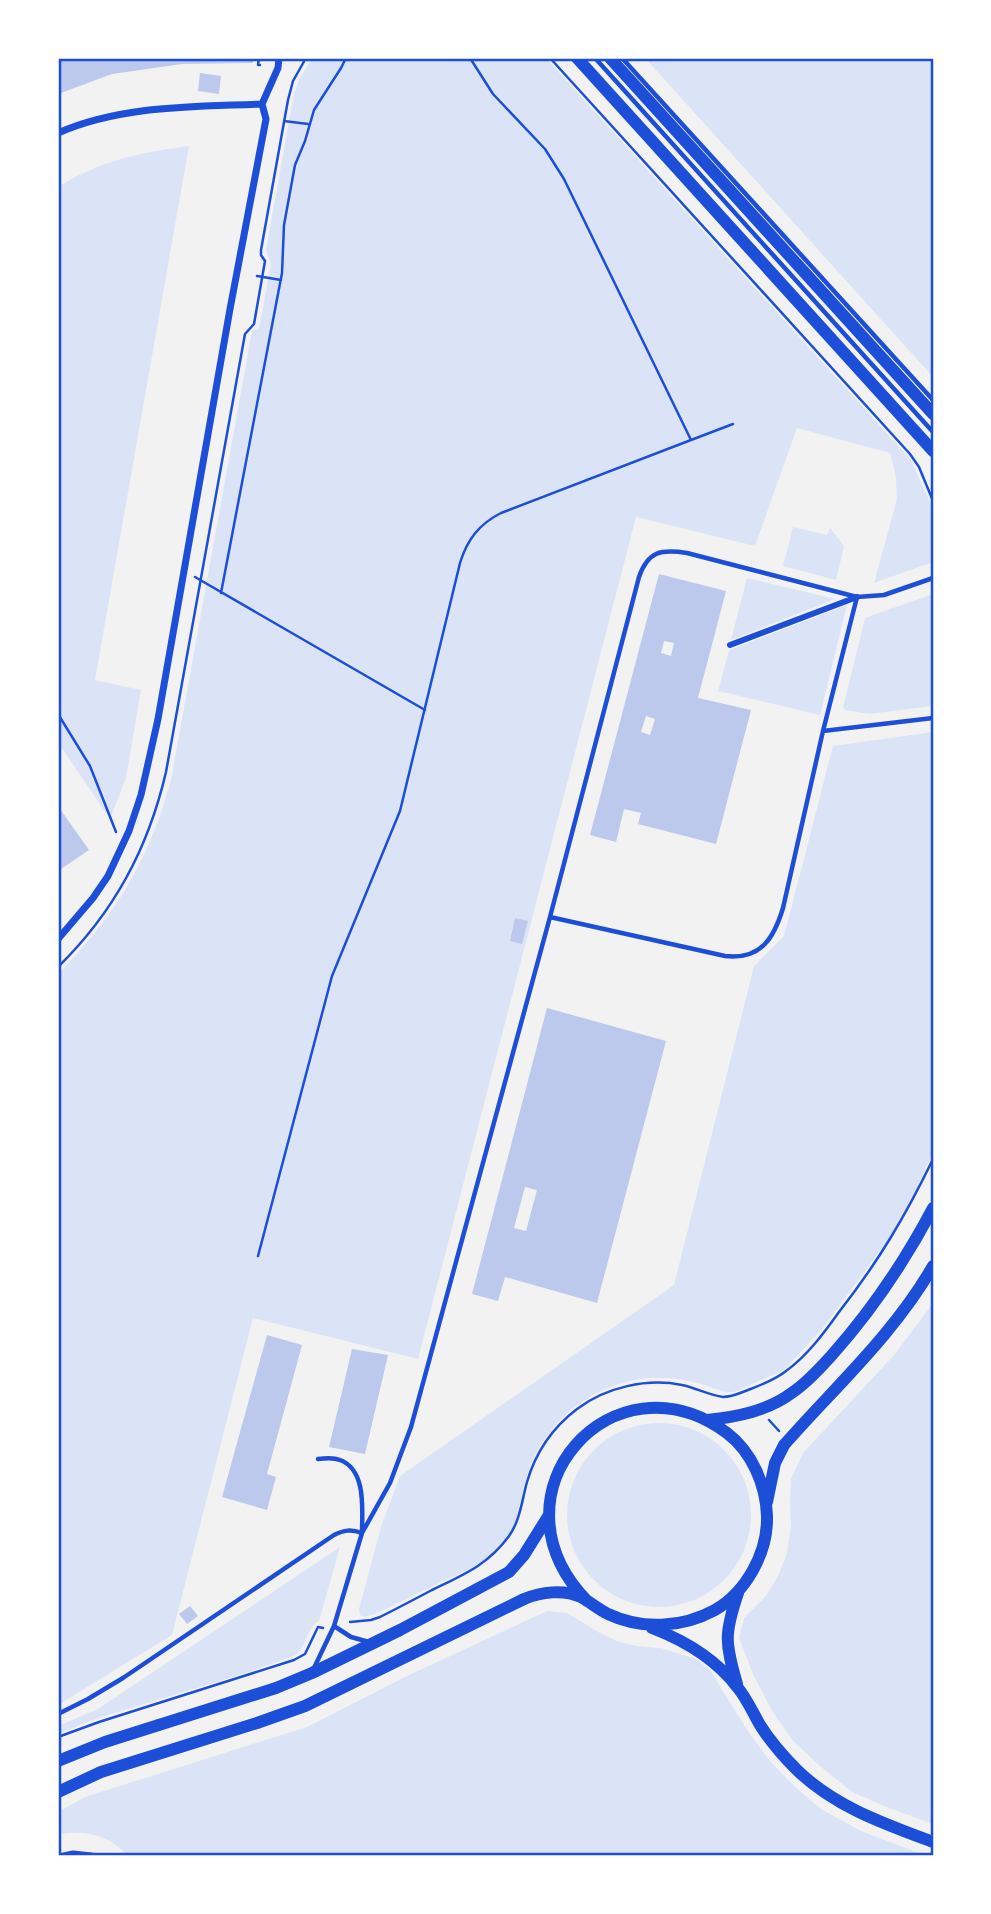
<svg xmlns="http://www.w3.org/2000/svg" width="991" height="1914" font-family="Rubik,sans-serif">
<style>
.green{fill:#dbe4f7}
.building{fill:#bdc9ec;fill-rule:evenodd}
.lines{fill:none;stroke-linecap:round;stroke-linejoin:round}
.path{stroke:#1d4ed8;stroke-width:2.5}
.service{stroke:#1d4ed8;stroke-width:4.5}
.pedestrian{stroke:#1d4ed8;stroke-width:6}
.minor{stroke:#1d4ed8;stroke-width:7}
.tertiary{stroke:#1d4ed8;stroke-width:12}
.neatline{fill:none;stroke:#1d4ed8;stroke-width:2.5}
</style>
<rect width="100%" height="100%" fill="#f2f2f2"/>
<path class="green" d="M 312,58 L 546,58 L 911,460 L 933,509 L 933,562 L 874,583 L 897,499 L 896,478 L 890,453 L 797,428 L 755,546 L 636,517 L 418,1359 L 253,1318 L 172,1635 L 58,1705 L 58,974 C 116,915 149,860 171,780 L 252,331 L 259,328 L 271,265 L 266,250 L 294,93 L 300,78 Z
M 645,58 L 933,58 L 933,377 Z
M 189,146 L 95,680 L 141,690 L 126,778 L 110,819 L 58,742 L 58,187 C 99,161 142,152 189,146 Z
M 793,527 L 827,535 L 830,528 L 844,546 L 836,580 L 783,566 Z
M 747,578 L 835,599 L 731,640 Z
M 933,594 L 933,706 L 869,714 L 845,710 L 843,707 L 865,618 Z
M 847,605 L 820,715 L 718,691 L 729,650 Z
M 933,732 L 933,1152 L 911,1201 L 888,1240 L 822,1329 L 784,1370 L 734,1392 C 722,1393 715,1388 704,1385 C 683,1379 662,1376 640,1379 C 586,1387 541,1427 526,1479 C 520,1502 518,1525 503,1544 C 487,1563 461,1573 439,1583 C 417,1594 394,1605 372,1615 L 364,1617 L 360,1615 L 359,1609 L 381,1527 L 400,1476 L 674,1285 L 754,966 L 784,936 L 833,746 Z
M 933,1303 L 933,1824 L 889,1808 L 852,1792 L 821,1767 L 793,1741 L 771,1709 L 753,1674 L 739,1638 L 744,1618 L 766,1596 L 778,1576 L 787,1553 L 791,1526 L 790,1501 L 791,1479 L 803,1453 L 895,1354 Z
M567 1515a92 92 0 1 1 184 0a92 92 0 1 1-184 0Z
M 340,1547 L 319,1621 C 306,1629 307,1645 296,1655 L 249,1672 L 95,1719 L 58,1734 L 58,1726 L 98,1709 Z
M 547,1611 L 567,1613 L 600,1633 L 617,1641 L 636,1646 L 661,1648 L 696,1659 L 710,1670 L 749,1733 L 770,1761 L 794,1786 L 821,1809 L 861,1831 L 927,1856 L 128,1856 C 109,1835 85,1829 58,1835 L 58,1812 L 85,1797 L 307,1727 L 409,1675 Z"/>
<path class="building" d="M 58,58 L 253,58 L 253,63 L 182,64 L 112,74 L 58,94 Z
M 200,73 L 221,76 L 219,94 L 198,91 Z
M 659,574 L 726,591 L 698,698 L 751,710 L 716,844 L 638,824 L 641,813 L 624,809 L 616,842 L 590,835 ZM 664,641 L 674,643 L 671,656 L 661,653 ZM 646,716 L 655,719 L 650,735 L 641,732 Z
M 58,806 L 89,850 L 58,871 Z
M 515,918 L 528,921 L 522,944 L 510,941 Z
M 547,1008 L 666,1041 L 597,1303 L 505,1277 L 498,1301 L 472,1294 ZM 525,1187 L 537,1190 L 526,1231 L 514,1228 Z
M 267,1335 L 302,1345 L 267,1474 L 276,1477 L 267,1510 L 222,1497 Z
M 352,1349 L 388,1355 L 365,1454 L 329,1447 Z
M 190,1606 L 198,1616 L 187,1624 L 179,1614 Z"/>
<g class="lines">
<path class="path" d="M 259,58 L 258,65 L 260,65
M 550,58 L 910,454 L 919,467 L 933,501
M 284,121 L 308,124
M 257,276 L 281,280
M 691,440 L 733,424
M 195,577 L 425,710
M 221,593 L 282,273 L 284,225 L 295,165 L 305,141 L 314,110 L 341,68 L 346,58
M 58,714 L 90,766 L 116,832
M 58,967 C 114,912 148,849 166,772 L 245,334 L 254,324 L 265,261 L 261,255 L 261,250 L 288,100 L 293,81 L 306,58
M 258,1256 L 332,976 L 400,811 L 460,563 C 467,540 479,524 501,513 L 691,440 L 564,179 L 545,149 L 493,94 L 470,58
M 769,1420 L 779,1431
M 350,1622 L 371,1620 L 380,1617 C 398,1608 415,1599 432,1590 C 463,1575 488,1565 509,1536 C 520,1521 522,1500 527,1482 C 536,1451 552,1428 577,1409 C 606,1387 647,1378 682,1385 C 696,1388 709,1395 723,1397 C 732,1397 740,1393 748,1390 C 761,1385 775,1380 786,1371 C 807,1356 824,1333 839,1312 C 878,1262 905,1217 933,1159
M 58,1737 L 99,1722 L 294,1660 L 305,1654 L 318,1627 L 323,1628"/>
<path class="service" d="M 595,58 L 933,432
M 622,58 L 933,400
M 857,597 L 884,595 L 933,578
M 823,731 L 933,718
M 318,1459 C 325,1458 333,1457 340,1460 C 367,1470 362,1511 362,1533 L 390,1483 L 411,1427 L 550,917 L 639,577 C 648,551 661,549 687,553 L 857,597 L 823,731 L 783,908 C 774,938 761,960 725,956 L 550,917
M 314,1668 L 334,1626 L 351,1637 L 369,1642
M 58,1714 L 88,1699 L 123,1678 L 334,1535 C 344,1530 351,1529 362,1533 L 334,1626"/>
<path class="pedestrian" d="M 730,645 L 857,597"/>
<path class="minor" d="M 58,133 C 122,105 194,107 262,104
M 58,939 L 93,898 L 108,876 L 129,831 L 141,795 L 158,719 L 230,309 L 266,119 L 262,104 L 278,68 L 279,58
M 64,1856 L 73,1854 L 91,1856"/>
<path class="tertiary" d="M 577,58 L 933,451
M 610,58 L 933,414
M 707,1420 C 737,1417 768,1411 793,1392 C 808,1382 820,1368 832,1355 C 872,1310 905,1261 933,1208
M 767,1502 L 775,1463 L 784,1445 C 835,1387 894,1334 933,1266
M 652,1628 C 686,1641 716,1659 738,1688 C 747,1699 753,1713 760,1725 C 770,1741 784,1757 797,1770 C 835,1807 885,1824 933,1842
M 737,1684 C 725,1643 724,1634 738,1593
M 58,1761 L 105,1742 L 276,1688 L 312,1673 L 400,1630 L 509,1572 L 524,1555 L 549,1515
M 58,1792 L 101,1772 L 257,1723 L 305,1706 L 524,1599 C 541,1592 563,1589 581,1597 C 590,1602 598,1609 608,1614 C 642,1630 682,1628 715,1610 C 746,1592 768,1553 767,1516 C 766,1485 752,1452 727,1433 C 614,1349 483,1493 587,1601"/>
</g>
<rect width="991" height="1914" fill="none" stroke="#ffffff" stroke-width="119"/>
<rect x="60" y="60" width="872" height="1794" class="neatline"/>
</svg>
